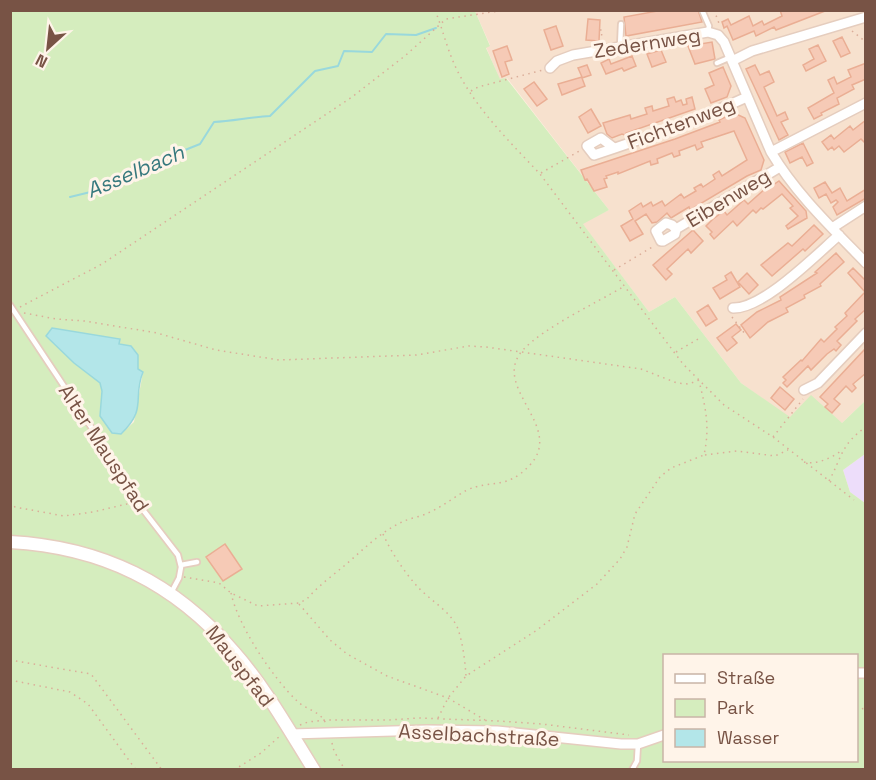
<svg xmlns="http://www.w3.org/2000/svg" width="876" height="780" font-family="'Space Grotesk',sans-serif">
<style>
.residential{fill:#f7e1ce}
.education{fill:#edddfa}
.green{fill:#d5edbe;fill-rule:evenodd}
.water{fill:#b3e6e9;stroke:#99d8dc;stroke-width:1.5}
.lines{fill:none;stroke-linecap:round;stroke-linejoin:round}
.stream{stroke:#99d8dc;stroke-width:2}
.building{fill:#f6cab6;stroke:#eaae94;stroke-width:1.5}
.service-casing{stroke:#e5cdbe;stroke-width:8}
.minor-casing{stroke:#e5cdbe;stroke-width:12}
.tertiary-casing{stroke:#e5cdbe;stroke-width:15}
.path{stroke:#dbad99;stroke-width:1.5;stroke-dasharray:1.5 4.5;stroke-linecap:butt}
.service{stroke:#fff;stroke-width:4.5}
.minor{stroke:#fff;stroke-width:9}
.tertiary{stroke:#fff;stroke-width:12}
.labels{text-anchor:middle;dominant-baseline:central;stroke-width:6;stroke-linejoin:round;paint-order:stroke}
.street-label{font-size:20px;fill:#785345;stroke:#fff4e9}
.water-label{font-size:21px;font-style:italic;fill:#37797e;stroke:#fff4e9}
</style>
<rect width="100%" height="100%" fill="#fef0e0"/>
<path class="residential" d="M 475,11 L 865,11 L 865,401 L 842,423 L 790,418 L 741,383 L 675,297 L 649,312 L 582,223 L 609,210 L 507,78 L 500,80 L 486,47 L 490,45 Z"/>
<path class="education" d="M 865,454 L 865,503 L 850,492 L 843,470 Z"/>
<path class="green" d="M 10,11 L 475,11 L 490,46 L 486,48 L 500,79 L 506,78 L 609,210 L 583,224 L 649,312 L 675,297 L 741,383 L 790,417 L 811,395 L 842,423 L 865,401 L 865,454 L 843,470 L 850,492 L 865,503 L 865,769 L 11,769 ZM 52,328 L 120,339 L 119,344 L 138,369 L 143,372 L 134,422 L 121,434 L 112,433 L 100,416 L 102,391 L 100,383 L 74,363 L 46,336 ZM 664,656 L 856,656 L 856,760 L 664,760 Z"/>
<path class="water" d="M 52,328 L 120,339 L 119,344 L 131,346 L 138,355 L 138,369 L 143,372 C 132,399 148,408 121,434 L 112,433 L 100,416 L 102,391 L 100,383 L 74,363 L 46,336 Z"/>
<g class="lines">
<path class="stream" d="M 70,197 L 107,188 L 130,174 L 153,167 L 170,156 L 200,144 L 214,122 C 233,121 251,117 270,116 L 315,71 L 338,66 L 344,51 L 372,52 L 386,34 L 416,35 L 436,28"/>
</g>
<path class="building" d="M 663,10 L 698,10 L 702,22 L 626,36 L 624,17 Z
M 780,10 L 825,11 L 776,30 L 774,27 L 756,36 L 754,31 L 733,40 L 727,26 L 724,28 L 722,22 L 728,19 L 731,25 L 749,16 L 753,26 L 762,21 L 764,25 L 782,16 Z
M 588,19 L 600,20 L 599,41 L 586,40 Z
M 556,26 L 563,46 L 551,50 L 544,30 Z
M 842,37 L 850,53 L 841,57 L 833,41 Z
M 712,42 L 715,59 L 695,64 L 688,46 Z
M 818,45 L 826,61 L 806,71 L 803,65 L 814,59 L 809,49 Z
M 507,46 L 512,60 L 505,62 L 509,74 L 502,77 L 493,51 Z
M 661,50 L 666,62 L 652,67 L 647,54 Z
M 632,56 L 636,66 L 624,71 L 622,68 L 606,74 L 601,63 L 609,59 L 611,64 Z
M 866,63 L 866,79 L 852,85 L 854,89 L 837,98 L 839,104 L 821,113 L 822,115 L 814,119 L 808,108 L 834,93 L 828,80 L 834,77 L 837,84 L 851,77 L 848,70 Z
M 587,65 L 591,75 L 582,78 L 585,86 L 562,95 L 558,84 L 582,77 L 578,68 Z
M 755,65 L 760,75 L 769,71 L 774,82 L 764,87 L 777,116 L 785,112 L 788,119 L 781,122 L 788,135 L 779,140 L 746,69 Z
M 723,67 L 731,86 L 727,97 L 711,103 L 705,89 L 714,85 L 709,73 Z
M 534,82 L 547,99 L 537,106 L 524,89 Z
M 674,97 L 676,102 L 681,100 L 683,105 L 687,104 L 686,99 L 692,97 L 695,109 L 626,133 L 625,135 L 622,134 L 612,138 L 607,134 L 603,123 L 630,115 L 631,119 L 647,114 L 645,108 L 652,106 L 653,111 L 669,106 L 667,99 Z
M 591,109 L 601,126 L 588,133 L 579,117 Z
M 734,113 L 745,118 L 764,160 L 761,170 L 747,176 L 690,210 L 689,207 L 671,218 L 667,213 L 657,222 L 652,223 L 646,214 L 635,221 L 643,234 L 630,241 L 621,226 L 633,219 L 629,211 L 641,203 L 643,207 L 651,202 L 653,206 L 662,201 L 665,206 L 681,194 L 684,198 L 696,191 L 694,188 L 701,184 L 703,187 L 715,179 L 713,175 L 719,171 L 722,176 L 747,160 L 734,131 L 701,142 L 703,147 L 697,150 L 695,145 L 679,151 L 680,155 L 674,157 L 672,153 L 657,159 L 658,163 L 651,165 L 650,161 L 618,174 L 618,172 L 606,176 L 607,178 L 604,179 L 607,187 L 594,191 L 587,179 L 585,180 L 581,170 L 675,139 L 720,122 L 719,120 Z
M 866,120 L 866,144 L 861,139 L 844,152 L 839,146 L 834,150 L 832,147 L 828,150 L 822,142 L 831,135 L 834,139 L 850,126 L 853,130 Z
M 803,143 L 813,163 L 807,166 L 802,157 L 790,163 L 785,152 Z
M 779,181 L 806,211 L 807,218 L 788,229 L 786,226 L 798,216 L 790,208 L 793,206 L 782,194 L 763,209 L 761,208 L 756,213 L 753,210 L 737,226 L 733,221 L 714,239 L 710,234 L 712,232 L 706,226 L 713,219 L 724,211 L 727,215 L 744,200 L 748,204 L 766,188 L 767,189 Z
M 825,182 L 832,193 L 840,188 L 847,201 L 866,189 L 866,198 L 837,215 L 833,207 L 838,202 L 836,200 L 831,203 L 826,194 L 819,198 L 814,188 Z
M 814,225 L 823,234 L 805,251 L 803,249 L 772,276 L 761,265 L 788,243 L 792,246 Z
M 693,230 L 703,241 L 691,253 L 688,249 L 667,269 L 672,274 L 666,280 L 653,265 Z
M 836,253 L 844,262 L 820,284 L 821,286 L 804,295 L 805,298 L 786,308 L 788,312 L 768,322 L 750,338 L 741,325 L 757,312 L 781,300 L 780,297 L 817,273 L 815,272 Z
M 853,268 L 866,281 L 866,309 L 855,319 L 857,321 L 837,341 L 841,345 L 836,351 L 834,349 L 827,354 L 811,370 L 808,366 L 787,387 L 783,383 L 786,380 L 783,377 L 801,360 L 802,361 L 821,339 L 824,342 L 837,329 L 835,327 L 847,316 L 845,313 L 865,292 L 848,273 Z
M 731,272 L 740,287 L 720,299 L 713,288 L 727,280 L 725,276 Z
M 747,273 L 758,285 L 749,294 L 738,282 Z
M 708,305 L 717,319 L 706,326 L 697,312 Z
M 736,324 L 741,330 L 732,337 L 737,343 L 727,351 L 717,338 Z
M 866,348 L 866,373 L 853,384 L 856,388 L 852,392 L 846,386 L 834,399 L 840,404 L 832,413 L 825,407 L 828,404 L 820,397 Z
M 780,387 L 794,399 L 785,410 L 771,398 Z
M 225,544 L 242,569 L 223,581 L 206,557 Z"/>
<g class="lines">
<defs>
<path id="service" d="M 702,10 L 709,26 L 708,32
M 620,47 L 621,24
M 717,63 L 731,57
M 10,305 L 109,454 L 137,502 L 178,555 L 181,567 L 179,578 L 171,593
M 181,565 L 197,562
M 632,770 L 637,761 L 638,744"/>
<path id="minor" d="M 732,61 L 752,51 L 866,17
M 550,68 L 557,61 L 573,55 L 708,32 L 718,35 L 724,42 L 771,152 C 796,194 832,228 866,263
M 614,148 L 601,138 L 587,146 L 594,155 C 646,138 697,120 747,97
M 771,152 L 866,103
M 832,228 L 866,206
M 676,229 L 672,225 L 666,223 L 656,231 L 661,241 L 663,241 L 675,234 L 676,229 L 780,167
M 733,308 C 763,309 816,255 839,235
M 804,390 L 818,383 L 866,333
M 856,673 L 866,673
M 291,734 L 427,730 L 497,731 L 621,744 L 638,744 L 664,735"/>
<path id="tertiary" d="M 10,542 C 102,547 175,583 234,652 C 265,687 289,730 314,770"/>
</defs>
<use href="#service" class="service-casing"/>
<use href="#minor" class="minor-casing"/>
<use href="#tertiary" class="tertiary-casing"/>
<path class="path" d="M 435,10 C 443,30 447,49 456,68 C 475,108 510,142 540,174 L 683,364 L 724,405 L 773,437 L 854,500
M 714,10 L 720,26
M 600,30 L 602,30 L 601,42
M 852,31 L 866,42
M 471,91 L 478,87 L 543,70
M 541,173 L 581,150
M 614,270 L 654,246
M 20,307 L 102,264 L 352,97 L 406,55 L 446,19 L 505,10
M 24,313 L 56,319 L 85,321 L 157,333 L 216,350 L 279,360 L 416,355 L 469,346 L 486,347 L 641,369 L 677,383 L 689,384 L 699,380
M 732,317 L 745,334
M 676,352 L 698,339
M 773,437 L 803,399
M 705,455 L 737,451 L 775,456 L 788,450
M 804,462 C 817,465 831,458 841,451
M 829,481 C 842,457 841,444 866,427
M 10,502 L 15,507 L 64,516 L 93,512 L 131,503
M 383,534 C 391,552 403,570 416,585 C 429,600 451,611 458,629 C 463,644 465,661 466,676
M 184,577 L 219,583 L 231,593 L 258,606 L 299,603 L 307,599 C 318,586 332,576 344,566 C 363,550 380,532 402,522 C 410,518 420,517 428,513 C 442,507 454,497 467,490 C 492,479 506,490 529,466 C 567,427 489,387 523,350 C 543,328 596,303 623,287
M 231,593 C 238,626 273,678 297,701 C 306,710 321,711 326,724
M 299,604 L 330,640 L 347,654 L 387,676 L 448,698 L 485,720
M 10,660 L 91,674 L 162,770
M 10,680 L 70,692 L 88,704 L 136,770
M 856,710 L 866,708
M 438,718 L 448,698 L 466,676 L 537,630 L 597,584 L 620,559 L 627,547 L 635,514 L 660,477 L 671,468 L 704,455 C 710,427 706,409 699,381
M 300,725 L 308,722 L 325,720 L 389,720 L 418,718 L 498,721 L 542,724 L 629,735
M 332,743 L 334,751 L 345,770
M 234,770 L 261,753 L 281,735"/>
<use href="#service" class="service"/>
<use href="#minor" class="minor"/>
<use href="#tertiary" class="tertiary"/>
</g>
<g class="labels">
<g class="street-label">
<text transform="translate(647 43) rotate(-9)">Zedernweg</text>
<text transform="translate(681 123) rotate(-21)">Fichtenweg</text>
<text transform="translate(728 198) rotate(-31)">Eibenweg</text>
<text transform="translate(104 448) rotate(57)">Alter Mauspfad</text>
<text transform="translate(240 666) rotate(52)">Mauspfad</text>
<text transform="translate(479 735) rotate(3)">Asselbachstraße</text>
</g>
<g class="water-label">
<text transform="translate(135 171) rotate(-23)">Asselbach</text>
</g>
</g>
<rect width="876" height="780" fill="none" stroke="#785345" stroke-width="24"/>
<rect x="663" y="654" width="195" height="108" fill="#fff4e9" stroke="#c9b4a7" stroke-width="1.5"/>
<rect x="675" y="674" width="30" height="9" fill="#ffffff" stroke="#c9b4a7" stroke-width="1.5"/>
<text x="717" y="684" font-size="18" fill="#785345">Straße</text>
<rect x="675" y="699" width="30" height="18" fill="#d5edbe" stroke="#c9b4a7" stroke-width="1.5"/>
<text x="717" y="714" font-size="18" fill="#785345">Park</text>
<rect x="675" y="729" width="30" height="18" fill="#b3e6e9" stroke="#c9b4a7" stroke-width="1.5"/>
<text x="717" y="744" font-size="18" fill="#785345">Wasser</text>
<g transform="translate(48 48) rotate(207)" stroke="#fff4e9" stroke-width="4.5" paint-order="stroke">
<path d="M0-4.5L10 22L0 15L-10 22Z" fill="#785345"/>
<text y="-9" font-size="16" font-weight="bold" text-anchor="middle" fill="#785345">N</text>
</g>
</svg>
